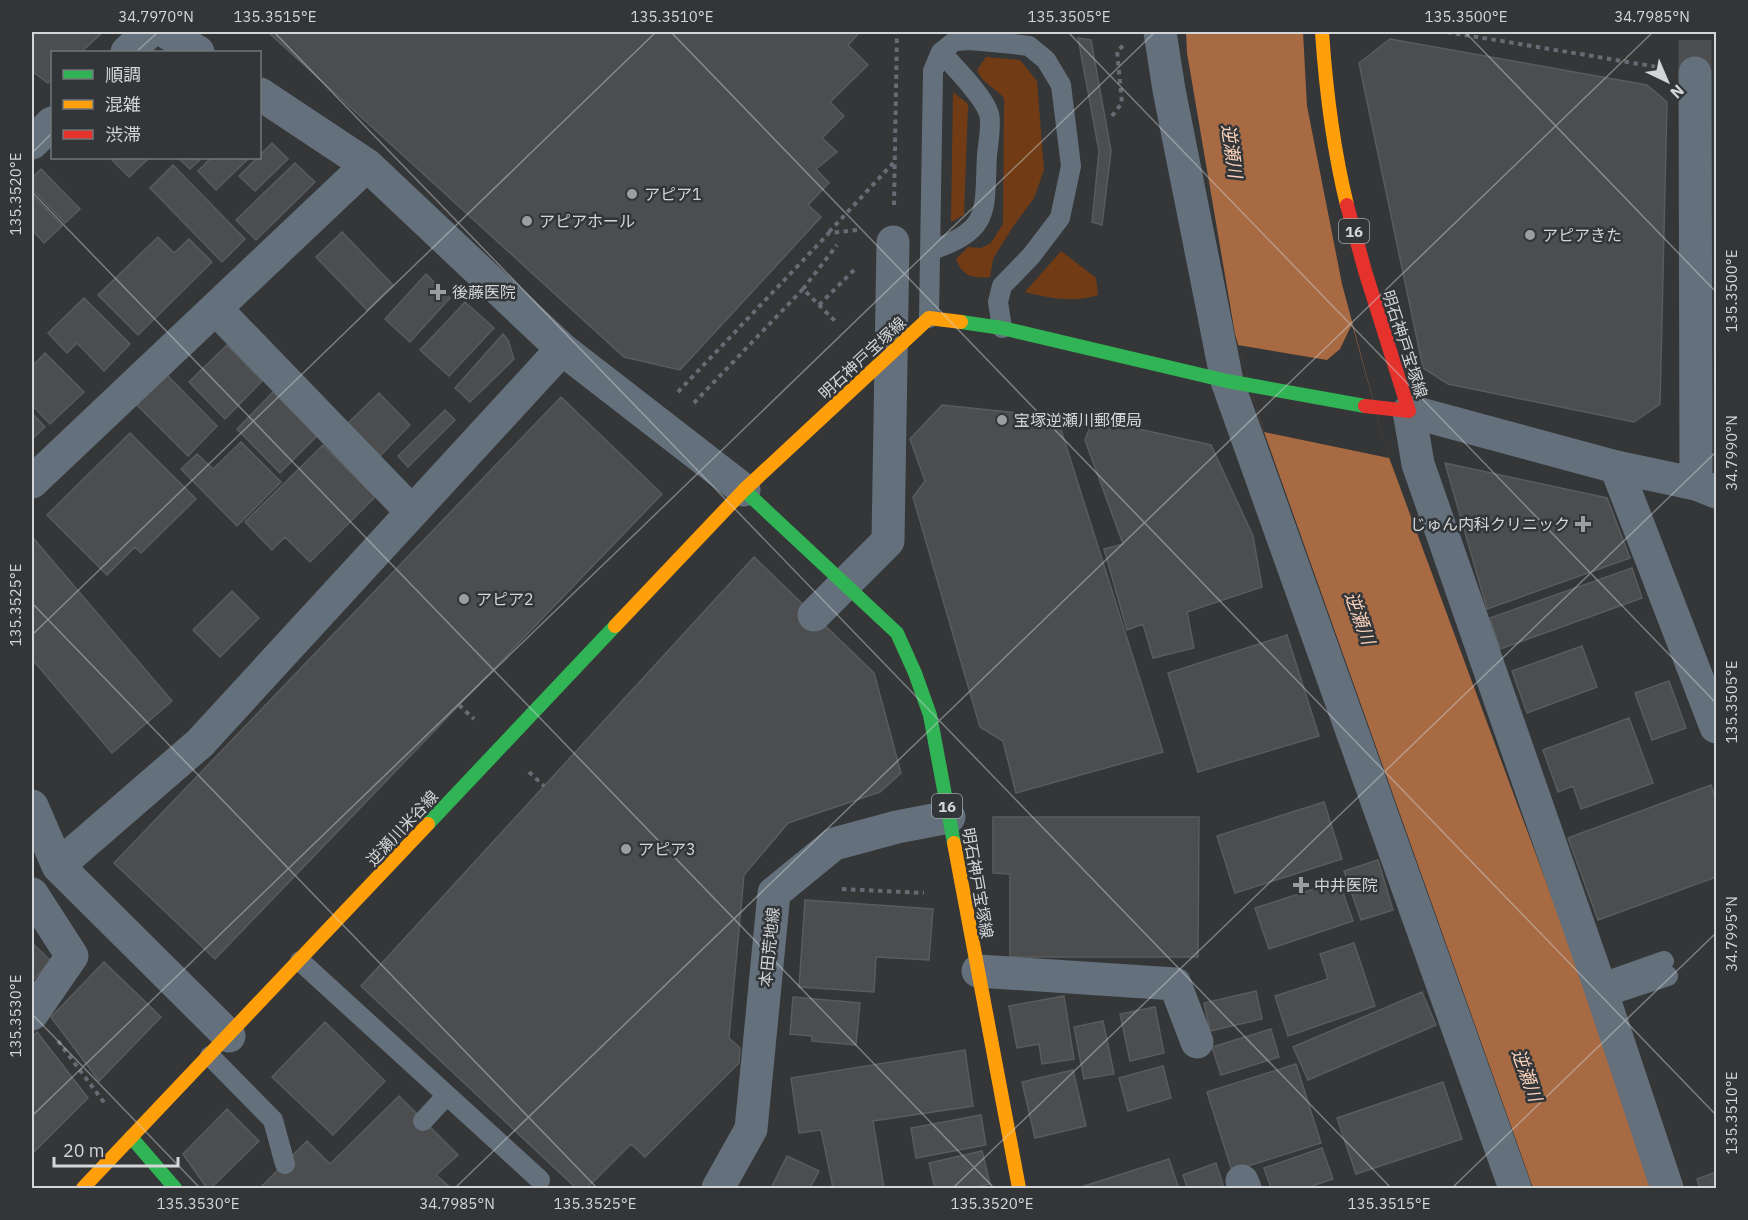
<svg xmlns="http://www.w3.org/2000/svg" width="1748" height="1220" font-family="'IBM Plex Sans','Noto Sans JP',sans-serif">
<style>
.green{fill:#713c15}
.water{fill:#a86a43}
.pier{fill:#343638}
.building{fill:#4b4d4f;stroke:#595b5d;stroke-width:1.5}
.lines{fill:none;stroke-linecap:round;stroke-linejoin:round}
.street-tunnel{stroke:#4c4e50;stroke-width:33;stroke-dasharray:33 16;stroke-linecap:butt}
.path{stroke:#656c74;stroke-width:4;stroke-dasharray:4.5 4.5;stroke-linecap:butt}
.lane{stroke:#64717c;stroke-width:20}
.street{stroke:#64717c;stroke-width:33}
.fast{stroke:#30b455;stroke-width:14}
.slow{stroke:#ff9f0a;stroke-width:14}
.jam{stroke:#e5322d;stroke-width:14}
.ticks{fill:none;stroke:#d3d5d7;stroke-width:1.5;stroke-opacity:0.45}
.poi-dot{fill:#9b9d9f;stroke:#333639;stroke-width:2}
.labels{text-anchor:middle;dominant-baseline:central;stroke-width:5;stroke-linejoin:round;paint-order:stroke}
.shield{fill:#333639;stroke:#a3a5a8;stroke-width:1.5}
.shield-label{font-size:15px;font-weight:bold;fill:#d3d5d7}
.poi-label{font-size:16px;fill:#d3d5d7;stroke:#333639;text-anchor:start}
.street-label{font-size:16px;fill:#d3d5d7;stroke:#333639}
.water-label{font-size:18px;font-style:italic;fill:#fad2bc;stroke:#333639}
.neatline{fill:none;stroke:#d3d5d7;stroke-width:2}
.ticks-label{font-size:15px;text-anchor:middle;fill:#d3d5d7}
</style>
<rect width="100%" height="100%" fill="#343638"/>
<path class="green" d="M 986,57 L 1020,60 L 1037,81 L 1044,170 L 1034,198 L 1012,228 L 993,259 L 990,277 C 973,279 962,276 956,259 L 968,247 L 981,248 L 991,243 L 1003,224 L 1004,98 C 995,88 981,82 977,70 Z
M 953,92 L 968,104 L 964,215 L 951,222 Z
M 1061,251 L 1096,278 L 1098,295 C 1073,303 1050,298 1025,292 Z"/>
<path class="water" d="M 1186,32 L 1303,32 L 1307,106 L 1342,284 L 1387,452 L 1633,1117 L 1656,1188 L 1533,1188 L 1264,432 L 1235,334 L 1187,53 Z"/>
<path class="pier" d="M 1352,324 L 1389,458 L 1264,432 L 1238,345 L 1327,360 L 1340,349 Z"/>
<path class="building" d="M 32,32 L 103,32 L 81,52 L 52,52 L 52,79 L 48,83 L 32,71 Z
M 268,32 L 860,32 L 848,45 L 868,65 L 830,102 L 844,116 L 822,138 L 837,152 L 816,169 L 829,183 L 808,205 L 821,217 L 680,370 L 624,357 Z
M 1078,38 L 1091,40 L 1111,151 L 1102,225 L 1092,222 L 1099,151 Z
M 1390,39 L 1647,85 L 1667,102 L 1660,404 L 1634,422 L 1448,384 L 1423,368 L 1359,63 Z
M 272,143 L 288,159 L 255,191 L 239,176 L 257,158 L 260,158 L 260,155 Z
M 110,158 L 149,158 L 129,177 Z
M 178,158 L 202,158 L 190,169 Z
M 211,158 L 249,158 L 216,190 L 198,171 Z
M 295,163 L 315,182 L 256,240 L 236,220 Z
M 173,165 L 245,239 L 222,262 L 150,188 Z
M 41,169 L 80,209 L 65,223 L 32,189 L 32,178 Z
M 32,195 L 62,226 L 44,243 L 32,230 Z
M 342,232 L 393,285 L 367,310 L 316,257 Z
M 158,237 L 174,253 L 189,239 L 212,262 L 138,335 L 98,295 Z
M 426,274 L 450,298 L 410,342 L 385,319 Z
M 84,298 L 130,344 L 104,371 L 77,343 L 67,353 L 48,333 Z
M 465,302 L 494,328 L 449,376 L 420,350 Z
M 503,334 L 508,340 L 514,359 L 470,402 L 455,388 Z
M 227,345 L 262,381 L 225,419 L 189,382 Z
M 45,353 L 84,392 L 50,424 L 32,405 L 32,366 Z
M 166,374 L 217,426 L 188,456 L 136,404 Z
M 273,392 L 317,436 L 280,473 L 237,429 Z
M 379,393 L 410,425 L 380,456 L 348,423 Z
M 561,397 L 662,494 L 215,959 L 114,863 Z
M 942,405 L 1057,417 L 1163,752 L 1016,793 L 1003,741 L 980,727 L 913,497 L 925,481 L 910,439 Z
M 445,410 L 455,420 L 408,467 L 398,456 Z
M 32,413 L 45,427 L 32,439 Z
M 1093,419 L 1211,445 L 1253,536 L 1262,587 L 1187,612 L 1194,648 L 1153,658 L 1143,624 L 1127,630 L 1104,549 L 1123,544 L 1085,440 Z
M 130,433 L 196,499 L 141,553 L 135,547 L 107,575 L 47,515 Z
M 241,442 L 281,482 L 237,526 L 181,469 L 197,454 L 213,469 Z
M 323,445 L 375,497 L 310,562 L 285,537 L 272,550 L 245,522 Z
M 1445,463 L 1607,498 L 1630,558 L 1487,609 Z
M 34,539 L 172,701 L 112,753 L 32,659 L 32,541 Z
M 754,557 L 874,673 L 901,773 L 880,792 L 788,823 L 744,875 L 729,1038 L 740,1048 L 739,1063 L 645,1157 L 631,1144 L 587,1188 L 576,1188 L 361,986 Z
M 1632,568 L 1642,598 L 1500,649 L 1490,618 Z
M 232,591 L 259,618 L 220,657 L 193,630 Z
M 1287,635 L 1319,736 L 1198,772 L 1168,673 Z
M 1582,646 L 1597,687 L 1527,713 L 1512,671 Z
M 1669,681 L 1686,728 L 1652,740 L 1635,693 Z
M 1629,718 L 1653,783 L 1581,809 L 1573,786 L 1558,792 L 1543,750 Z
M 1711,785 L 1716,800 L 1716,877 L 1598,920 L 1568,838 Z
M 1324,802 L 1342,859 L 1235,893 L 1217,836 Z
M 993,817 L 1199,817 L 1198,957 L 1010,957 L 1010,874 L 993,873 Z
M 1378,860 L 1393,910 L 1361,920 L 1344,871 Z
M 1339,881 L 1353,921 L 1269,949 L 1255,908 Z
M 805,900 L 933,909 L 929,960 L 876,957 L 874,992 L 799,987 Z
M 32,943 L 51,961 L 32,981 Z
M 1354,943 L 1375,1006 L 1288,1036 L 1275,996 L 1328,979 L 1320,954 Z
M 104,962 L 161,1017 L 99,1081 L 51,1017 Z
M 1256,991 L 1262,1019 L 1210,1031 L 1204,1003 Z
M 1422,992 L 1436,1025 L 1308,1080 L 1293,1047 Z
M 1064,996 L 1074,1059 L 1042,1064 L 1039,1044 L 1017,1048 L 1009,1006 Z
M 793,997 L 860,1003 L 856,1045 L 812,1041 L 812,1036 L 790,1034 Z
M 1155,1007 L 1164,1053 L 1130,1061 L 1120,1014 Z
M 1103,1021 L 1114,1074 L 1084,1079 L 1074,1027 Z
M 325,1022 L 385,1081 L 333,1135 L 272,1077 Z
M 1271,1029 L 1279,1057 L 1221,1075 L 1212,1047 Z
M 37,1032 L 88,1098 L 32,1154 L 32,1038 Z
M 965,1050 L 973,1106 L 873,1121 L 884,1188 L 833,1188 L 821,1130 L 799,1133 L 791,1078 Z
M 1296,1064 L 1321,1143 L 1232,1171 L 1207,1092 Z
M 1163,1066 L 1171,1098 L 1128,1111 L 1119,1078 Z
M 1073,1070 L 1086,1126 L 1035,1138 L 1022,1082 Z
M 1443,1082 L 1462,1139 L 1356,1174 L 1337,1118 Z
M 399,1096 L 458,1155 L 436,1175 L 451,1188 L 260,1188 L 307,1141 L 330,1164 Z
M 227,1109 L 259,1141 L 211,1188 L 207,1188 L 183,1154 Z
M 981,1115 L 986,1145 L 916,1158 L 911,1128 Z
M 1322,1148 L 1333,1179 L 1306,1188 L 1271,1188 L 1264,1168 Z
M 982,1151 L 990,1184 L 971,1188 L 935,1188 L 929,1163 Z
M 787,1156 L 819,1171 L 810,1188 L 771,1188 Z
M 1169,1159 L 1178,1186 L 1171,1188 L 1078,1188 Z
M 1216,1163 L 1224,1188 L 1187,1188 L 1183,1175 Z
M 1716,1172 L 1716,1188 L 1700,1188 L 1697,1179 Z"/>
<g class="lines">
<path class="street-tunnel" d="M 1695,73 L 1695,32"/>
<path class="path" d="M 1447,32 L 1658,67
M 1112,116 L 1122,103 L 1117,51 L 1124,45
M 894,205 L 897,32
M 829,232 L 895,161
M 803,289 L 837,245
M 819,305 L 855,269
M 678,392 L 829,233 L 857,230
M 694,403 L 803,289 L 835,321
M 459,705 L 474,719
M 529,772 L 544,786
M 842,889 L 924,893
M 58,1041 L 106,1105"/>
<path class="lane" d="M 932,250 C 992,229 984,211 987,155 C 988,144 992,123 989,114 C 984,96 954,67 941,52
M 929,318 L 933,71 L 941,52 L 955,41 L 970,40 L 1013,44 L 1029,46 L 1046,60 L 1061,85 L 1071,166 L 1060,218 L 1031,256 L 1002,286 L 998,302 L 1002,328
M 300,961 L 540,1180
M 1599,984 L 1664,961
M 1604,997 L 1668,976
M 210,1056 L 273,1120 L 285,1164
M 423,1121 L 447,1095"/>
<path class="street" d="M 166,32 L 198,52
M 1160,32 L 1169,90 L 1227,381 L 1515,1188
M 127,52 L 149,32
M 1695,73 L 1696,484
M 260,94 L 367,165 L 562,349 L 744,490
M 32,143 L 52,123
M 216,309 L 412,512
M 1616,467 L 1716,727
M 32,482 L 367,165
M 814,615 L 888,541 L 893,242
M 32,806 L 58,866
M 32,894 L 72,956 L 32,1014
M 978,971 L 1175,984 L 1197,1042
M 229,1036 L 58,866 L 200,743 L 562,349
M 1242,1181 L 1245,1188
M 718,1188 L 751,1129 L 774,893 L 834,844 L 897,827 L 949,817
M 1667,1188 L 1599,984 L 1418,464 L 1409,411 L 1616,467 L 1696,484 L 1716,492"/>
<path class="fast" d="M 961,322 L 1002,328 L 1227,381 L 1365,406
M 744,490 L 897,633 L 915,673 L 930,715 L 954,843
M 428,824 L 615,626
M 131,1137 L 175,1188"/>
<path class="slow" d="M 1322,32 C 1326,91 1333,148 1347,205
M 744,490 L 929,318 L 961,322
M 615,626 L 744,490
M 954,843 L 1019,1188
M 83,1188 L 428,824"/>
<path class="jam" d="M 1347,205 L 1365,271 L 1409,411 L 1365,406"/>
</g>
<path class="ticks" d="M 274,32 L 1391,1188M 671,32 L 1716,1115M 1068,32 L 1716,703M 1465,32 L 1716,292M 136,52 L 158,32M 32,153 L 52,133M 32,192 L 994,1188M 32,603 L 597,1188M 32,635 L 656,32M 32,1014 L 200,1188M 32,1116 L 1155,32M 455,1188 L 1653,32M 953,1188 L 1716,452M 1452,1188 L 1716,933"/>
<g class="poi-dot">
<circle cx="632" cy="194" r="6"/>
<circle cx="527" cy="221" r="6"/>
<circle cx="1530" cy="235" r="6"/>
<path d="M435 283h6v6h6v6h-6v6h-6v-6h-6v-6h6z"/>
<circle cx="1002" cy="420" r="6"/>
<path d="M1580 515h6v6h6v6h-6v6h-6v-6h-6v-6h6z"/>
<circle cx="464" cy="599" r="6"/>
<circle cx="626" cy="849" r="6"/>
<path d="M1298 876h6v6h6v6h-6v6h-6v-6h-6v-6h6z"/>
</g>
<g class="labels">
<g class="shield">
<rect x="1339" y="219" width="30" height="24" rx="4.5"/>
<rect x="932" y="794" width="30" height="24" rx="4.5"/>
</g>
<g class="shield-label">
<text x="1354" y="231">16</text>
<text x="947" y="806">16</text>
</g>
<g class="poi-label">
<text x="644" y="194">アピア1</text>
<text x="539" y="221">アピアホール</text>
<text x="1542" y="235">アピアきた</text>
<text x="452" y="292">後藤医院</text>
<text x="1014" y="420">宝塚逆瀬川郵便局</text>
<text x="1570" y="524" text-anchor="end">じゅん内科クリニック</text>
<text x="476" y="599">アピア2</text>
<text x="638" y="849">アピア3</text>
<text x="1314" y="885">中井医院</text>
</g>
<g class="street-label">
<text transform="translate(1405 344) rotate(72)">明石神戸宝塚線</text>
<text transform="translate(862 358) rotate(-43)">明石神戸宝塚線</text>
<text transform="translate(402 828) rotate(-47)">逆瀬川米谷線</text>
<text transform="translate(978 883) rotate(80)">明石神戸宝塚線</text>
<text transform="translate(769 947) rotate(-84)">本田荒地線</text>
</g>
<g class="water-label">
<text transform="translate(1232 151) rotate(82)">逆瀬川</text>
<text transform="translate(1360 618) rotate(70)">逆瀬川</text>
<text transform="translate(1527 1075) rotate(70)">逆瀬川</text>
</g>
</g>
<rect width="1748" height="1220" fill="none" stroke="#333639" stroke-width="66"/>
<rect x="51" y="51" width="210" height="108" fill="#333639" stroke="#737678" stroke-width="1.5"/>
<rect x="63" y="70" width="30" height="9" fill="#30b455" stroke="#737678" stroke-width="1.5"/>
<text x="105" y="81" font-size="18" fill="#d3d5d7">順調</text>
<rect x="63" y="100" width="30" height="9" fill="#ff9f0a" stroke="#737678" stroke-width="1.5"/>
<text x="105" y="111" font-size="18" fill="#d3d5d7">混雑</text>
<rect x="63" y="130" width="30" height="9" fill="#e5322d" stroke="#737678" stroke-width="1.5"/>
<text x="105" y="141" font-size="18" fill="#d3d5d7">渋滞</text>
<g transform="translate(1667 81) rotate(136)" stroke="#333639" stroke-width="4.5" paint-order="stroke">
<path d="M0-4.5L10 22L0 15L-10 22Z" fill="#d3d5d7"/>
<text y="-9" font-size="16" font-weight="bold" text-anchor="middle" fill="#d3d5d7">N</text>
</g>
<path d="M54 1157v9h124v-9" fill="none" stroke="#d3d5d7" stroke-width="3"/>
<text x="63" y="1157" font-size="18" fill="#d3d5d7" stroke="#333639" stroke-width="4.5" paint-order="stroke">20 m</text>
<rect x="33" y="33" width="1682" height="1154" class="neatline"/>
<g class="ticks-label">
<text x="156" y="22">34.7970°N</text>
<text x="275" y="22">135.3515°E</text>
<text x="672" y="22">135.3510°E</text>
<text x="1069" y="22">135.3505°E</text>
<text x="1466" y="22">135.3500°E</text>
<text x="1652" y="22">34.7985°N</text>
<text transform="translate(16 194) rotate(-90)" y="5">135.3520°E</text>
<text transform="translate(1732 291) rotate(-90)" y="5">135.3500°E</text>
<text transform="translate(1732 453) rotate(-90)" y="5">34.7990°N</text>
<text transform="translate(16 605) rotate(-90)" y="5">135.3525°E</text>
<text transform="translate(1732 702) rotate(-90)" y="5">135.3505°E</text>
<text transform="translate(1732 934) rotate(-90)" y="5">34.7995°N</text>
<text transform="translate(16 1016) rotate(-90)" y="5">135.3530°E</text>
<text transform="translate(1732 1113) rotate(-90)" y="5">135.3510°E</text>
<text x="198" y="1209">135.3530°E</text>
<text x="457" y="1209">34.7985°N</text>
<text x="595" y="1209">135.3525°E</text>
<text x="992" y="1209">135.3520°E</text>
<text x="1389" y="1209">135.3515°E</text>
</g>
</svg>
